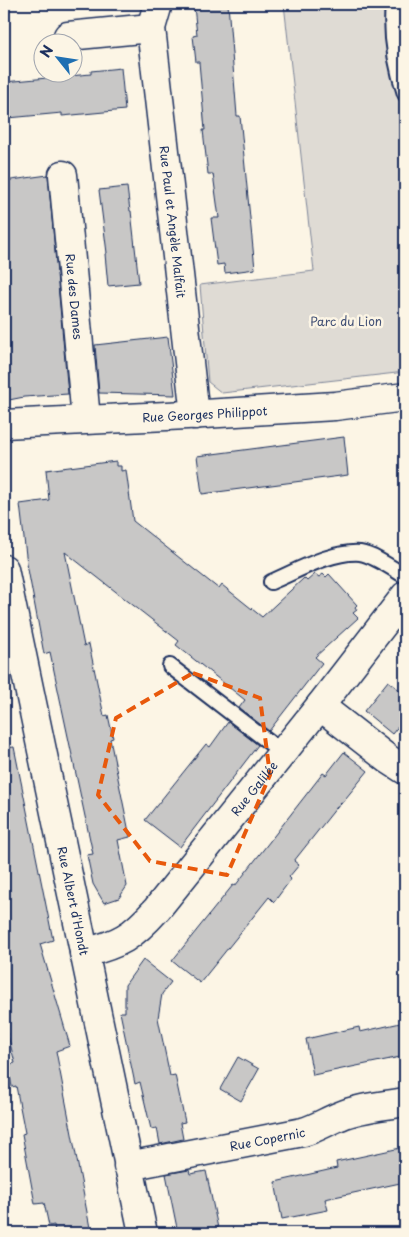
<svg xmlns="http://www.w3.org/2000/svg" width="409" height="1237" font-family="'Playpen Sans',sans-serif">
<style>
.green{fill:#dfdbd4;stroke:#7d8599}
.building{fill:#c8c7c6;stroke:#1b2f5e}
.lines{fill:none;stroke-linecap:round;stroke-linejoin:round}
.lane-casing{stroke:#1b2f5e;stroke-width:18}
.street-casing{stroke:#1b2f5e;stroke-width:31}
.lane{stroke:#fcf5e5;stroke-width:14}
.street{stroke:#fcf5e5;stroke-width:28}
.marked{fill:none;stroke:#e8590c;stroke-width:4;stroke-dasharray:10 6;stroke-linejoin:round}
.labels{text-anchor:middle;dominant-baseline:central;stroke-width:5;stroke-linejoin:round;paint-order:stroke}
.street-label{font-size:12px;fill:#1b2f5e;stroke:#fcf5e5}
.park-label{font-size:12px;fill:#425176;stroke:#fcf5e5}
</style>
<rect width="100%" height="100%" fill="#fcf5e5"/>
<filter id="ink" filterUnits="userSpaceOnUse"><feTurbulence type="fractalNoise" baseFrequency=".02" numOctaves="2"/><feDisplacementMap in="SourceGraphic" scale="10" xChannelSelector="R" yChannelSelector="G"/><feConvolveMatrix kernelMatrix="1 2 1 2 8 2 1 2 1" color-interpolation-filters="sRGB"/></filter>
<g filter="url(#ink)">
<path class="green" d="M 284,4 L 405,4 L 405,372 L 222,393 L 208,382 L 200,285 L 314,271 Z"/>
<path class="building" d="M 197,4 L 228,4 L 237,116 L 240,116 L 255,269 L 225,273 L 224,264 L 217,265 L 211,218 L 219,218 L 213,174 L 208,174 L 203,130 L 205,130 L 199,62 L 196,62 L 193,36 L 197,35 L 194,6 L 198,5 Z
M 121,68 L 125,110 L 62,116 L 62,113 L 8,118 L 4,82 L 91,74 L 91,71 Z
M 48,175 L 68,394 L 24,397 L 4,401 L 4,181 Z
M 127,187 L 130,211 L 131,211 L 139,283 L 108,286 L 105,254 L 107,253 L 99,190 Z
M 168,337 L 175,395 L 99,393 L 95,345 Z
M 344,437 L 348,475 L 202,494 L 197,456 Z
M 116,461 L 116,466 L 121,466 L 121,471 L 126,470 L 133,521 L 219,589 L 222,585 L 262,617 L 304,578 L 307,581 L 315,574 L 319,577 L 323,574 L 326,577 L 329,574 L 357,605 L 355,607 L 357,610 L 353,613 L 358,618 L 315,657 L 322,663 L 269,731 L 239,708 L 245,700 L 176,645 L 179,641 L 65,552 L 84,646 L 89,644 L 104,716 L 108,715 L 113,738 L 110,739 L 130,837 L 118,840 L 127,886 L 119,898 L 104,903 L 93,884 L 87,855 L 93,854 L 50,652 L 44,654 L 27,564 L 20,504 L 49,500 L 46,470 Z
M 388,681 L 405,694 L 405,718 L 392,734 L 364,711 Z
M 228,722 L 258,745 L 180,847 L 145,820 L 206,744 L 210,747 Z
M 14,747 L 53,940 L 40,944 L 70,1046 L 56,1051 L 91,1233 L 55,1233 L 54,1225 L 49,1226 L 44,1203 L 35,1204 L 22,1134 L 25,1133 L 16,1086 L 12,1087 L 8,1065 L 15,1063 L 4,1020 L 4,748 Z
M 344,752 L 368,771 L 341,804 L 340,803 L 294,861 L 299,865 L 289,877 L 291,879 L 274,902 L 269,897 L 200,983 L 172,961 L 233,885 L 235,886 L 323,773 L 326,775 Z
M 143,960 L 171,982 L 162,994 L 158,1018 L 170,1076 L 175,1075 L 185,1122 L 180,1123 L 183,1139 L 160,1144 L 157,1128 L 151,1129 L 140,1082 L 135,1084 L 120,1012 L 125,1012 L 125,985 Z
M 405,1022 L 405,1056 L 313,1075 L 306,1039 L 359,1027 L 360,1032 Z
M 238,1057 L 259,1069 L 241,1101 L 220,1089 Z
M 405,1147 L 405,1182 L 325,1199 L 328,1210 L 282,1219 L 275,1182 L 337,1168 L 336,1162 Z
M 189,1170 L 190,1174 L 206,1171 L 219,1233 L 178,1233 L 166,1174 Z"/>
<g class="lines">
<defs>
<path id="lane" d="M 393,4 C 390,35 395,64 405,94
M 271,582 C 297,571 331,551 360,553 C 374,555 393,569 405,576
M 170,666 L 283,753"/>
<g id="street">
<path id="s1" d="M 158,4 L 151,28 L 195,415"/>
<path d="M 68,36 L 151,28"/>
<path id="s2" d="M 63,175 L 86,419"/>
<path id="s3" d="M 4,424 L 187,415 L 335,406 L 405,397"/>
<path id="s4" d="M 4,569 L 143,1233"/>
<path d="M 320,706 L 388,759 L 405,770"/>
<path id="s5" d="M 84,953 C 120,944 132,937 157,909 L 320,706 L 405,596"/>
<path id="s6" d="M 128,1166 L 303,1132 C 317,1128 327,1121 340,1116 C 360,1107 384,1106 405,1102"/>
</g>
</defs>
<use href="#lane" class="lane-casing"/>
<use href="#street" class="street-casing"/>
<use href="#lane" class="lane"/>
<use href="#street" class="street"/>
</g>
</g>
<path class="marked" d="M 193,673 L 260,698 L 270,775 L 227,875 L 150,861 L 98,795 L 116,718 Z"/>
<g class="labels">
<g class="street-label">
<text stroke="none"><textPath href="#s1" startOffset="220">Rue Paul et Angèle Malfait</textPath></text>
<text stroke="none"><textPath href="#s2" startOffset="122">Rue des Dames</textPath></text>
<text stroke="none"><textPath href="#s3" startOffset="201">Rue Georges Philippot</textPath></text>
<text stroke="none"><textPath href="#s5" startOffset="242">Rue Galilée</textPath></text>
<text stroke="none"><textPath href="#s4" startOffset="339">Rue Albert d'Hondt</textPath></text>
<text stroke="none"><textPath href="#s6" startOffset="142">Rue Copernic</textPath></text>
</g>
<g class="park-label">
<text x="346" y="321">Parc du Lion</text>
</g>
</g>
<rect width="409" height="1237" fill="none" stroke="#fcf5e5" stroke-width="20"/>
<rect x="10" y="10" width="389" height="1217" fill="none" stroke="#1b2f5e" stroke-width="2" filter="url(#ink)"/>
<g transform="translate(58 58) rotate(300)"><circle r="24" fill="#fcf5e5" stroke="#a2a6af"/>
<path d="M0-4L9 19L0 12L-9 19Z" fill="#1f6fb2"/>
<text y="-8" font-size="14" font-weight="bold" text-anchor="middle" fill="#1b2f5e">N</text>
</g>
</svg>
